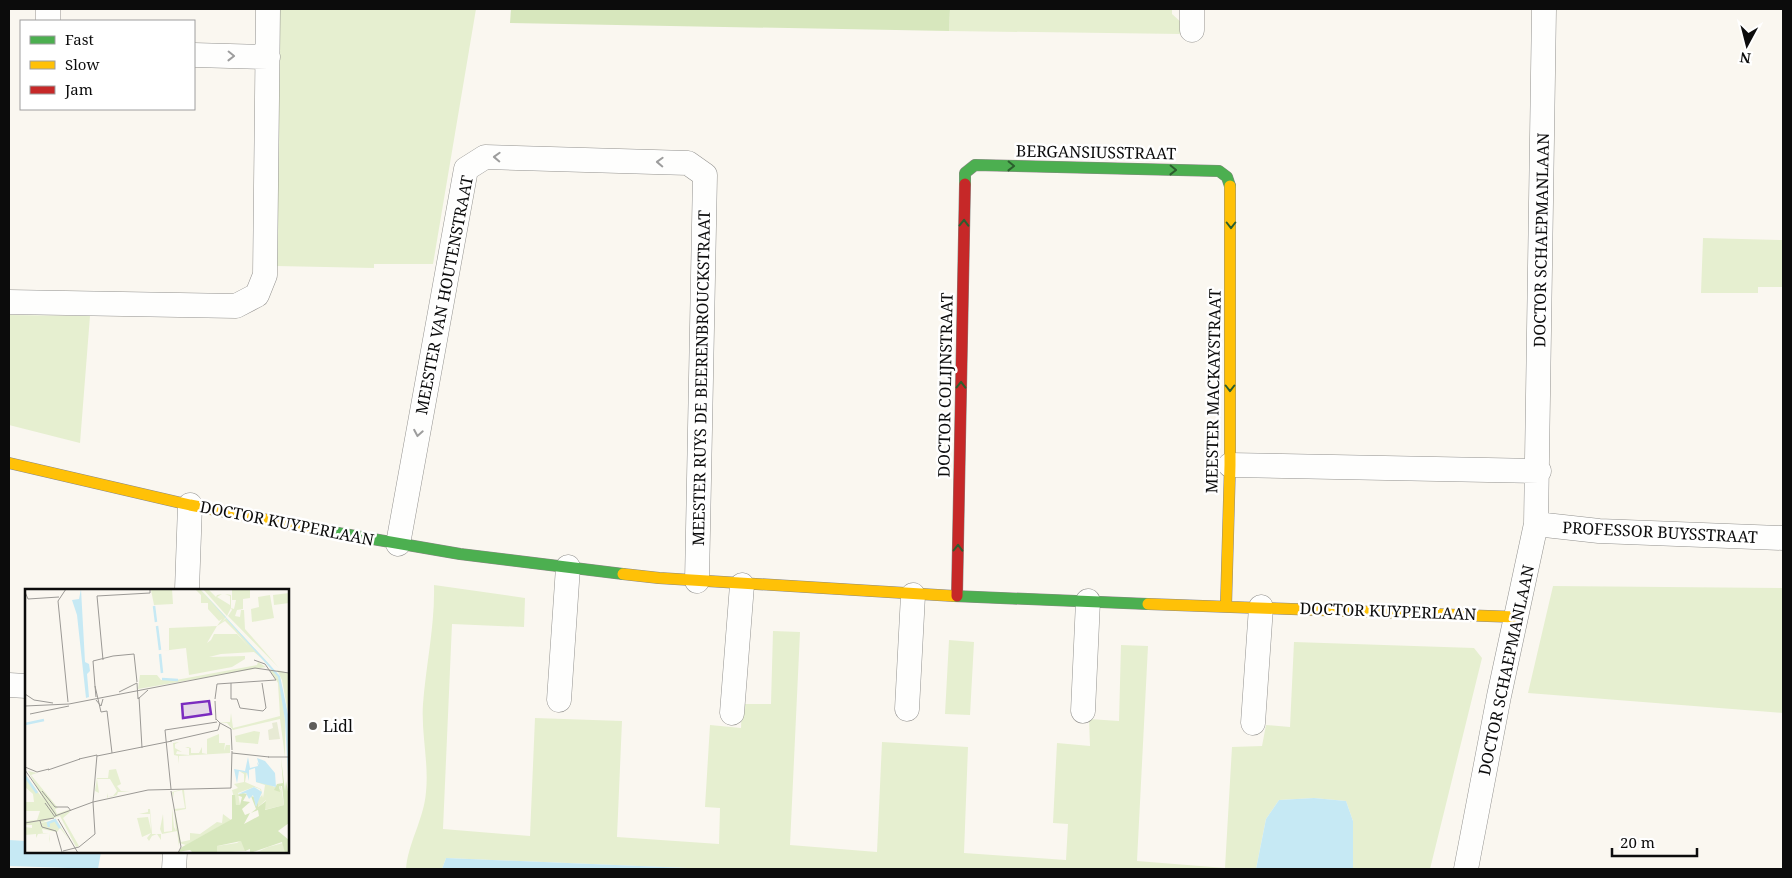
<svg xmlns="http://www.w3.org/2000/svg" width="1792" height="878" font-family="'Noto Serif',serif">
<style>
.green{fill:#e6efd0}
.forest{fill:#d7e7bd}
.water{fill:#c6e9f4}
.lines{fill:none;stroke-linecap:round;stroke-linejoin:round}
.street-casing{stroke:#93928f;stroke-width:25}
.fast-casing{stroke:#8a8885;stroke-width:12}
.slow-casing{stroke:#8a8885;stroke-width:12}
.jam-casing{stroke:#8a8885;stroke-width:12}
.street{stroke:#fefefd;stroke-width:24}
.fast{stroke:#4caf50;stroke-width:11}
.slow{stroke:#ffc107;stroke-width:11}
.jam{stroke:#c62828;stroke-width:11}
.oneway{stroke:#9d9d9d}
.oneway2{stroke:#2c5e2e}
.poi-dot{fill:#5f5e5c;stroke:#fff;stroke-width:2}
.labels{text-anchor:middle;dominant-baseline:central;stroke-width:5;stroke-linejoin:round;paint-order:stroke}
.street-label{font-size:16px;fill:#0c0c0c;stroke:#fff}
.poi-label{font-size:16px;fill:#0c0c0c;stroke:#fff;text-anchor:start}
.inset-river{fill:none;stroke:#c6e9f4;stroke-width:2.5}
.inset-road{fill:none;stroke:#9b9995;stroke-width:1}
.view{fill:#7b2cbf;fill-opacity:0.15;stroke:#7b2cbf;stroke-width:2.5}
.inset-edge{fill:none;stroke:#0c0c0c;stroke-width:2.5}
</style>
<rect width="100%" height="100%" fill="#faf7f0"/>
<path class="green" d="M 279,9 L 476,9 L 433,264 L 374,264 L 374,268 L 276,266 Z
M 919,9 L 1172,9 L 1172,14 L 1182,23 L 1181,34 L 949,31 L 950,9 Z
M 1703,238 L 1783,240 L 1783,287 L 1758,287 L 1758,293 L 1701,293 Z
M 9,315 L 90,316 L 80,443 L 9,425 Z
M 434,585 L 525,598 L 524,627 L 452,624 L 443,829 L 530,836 L 535,718 L 622,721 L 617,837 L 719,844 L 720,808 L 705,807 L 710,725 L 741,728 L 742,704 L 771,704 L 773,631 L 800,632 L 790,845 L 877,852 L 882,742 L 968,747 L 964,853 L 1066,860 L 1068,824 L 1053,823 L 1057,743 L 1090,746 L 1089,719 L 1119,721 L 1121,645 L 1148,646 L 1137,861 L 1225,868 L 1232,747 L 1262,746 L 1266,725 L 1290,727 L 1294,642 L 1474,648 L 1482,658 L 1430,869 L 1353,869 L 1353,821 L 1346,801 L 1314,798 L 1279,800 L 1266,819 L 1256,869 L 711,869 L 446,858 L 442,869 L 406,869 C 408,843 424,819 426,792 C 429,763 421,733 423,704 C 426,664 435,626 434,585 Z
M 1553,586 L 1783,588 L 1783,713 L 1528,693 Z
M 949,640 L 974,642 L 970,715 L 945,714 Z"/>
<path class="forest" d="M 511,9 L 950,9 L 949,31 L 510,23 Z"/>
<path class="water" d="M 1314,798 L 1346,801 L 1353,821 L 1353,869 L 1256,869 L 1266,819 L 1279,800 Z
M 9,840 L 26,841 L 26,852 L 101,852 L 98,869 L 9,866 Z
M 446,858 L 711,869 L 442,869 Z"/>
<g class="lines">
<defs>
<path id="street" d="M 48,9 L 48,21
M 1192,30 L 1192,9
M 194,55 L 268,57
M 9,302 L 236,306 L 257,295 L 265,275 L 268,9
M 1230,465 L 1539,471
M 1536,524 L 1599,531 L 1783,538
M 398,544 L 466,169 L 485,157 L 688,163 L 705,175 L 697,581
M 187,590 L 190,505
M 9,685 L 26,686
M 559,700 L 568,567
M 907,709 L 913,595
M 1083,711 L 1088,601
M 732,713 L 742,585
M 1253,723 L 1261,607
M 174,869 L 175,852
M 1466,869 L 1499,696 L 1536,524 L 1544,9"/>
<path id="fast" d="M 965,184 L 965,173 L 975,165 L 1219,171 L 1227,177 L 1230,186
M 309,528 L 460,554 L 623,574
M 954,596 L 1148,604"/>
<path id="slow" d="M 9,463 L 190,505 L 309,528
M 623,574 L 659,578 L 954,596
M 1148,604 L 1516,617
M 1226,606 L 1230,465 L 1230,186"/>
<path id="jam" d="M 957,596 L 965,184"/>
</defs>
<use href="#street" class="street-casing"/>
<use href="#fast" class="fast-casing"/>
<use href="#slow" class="slow-casing"/>
<use href="#jam" class="jam-casing"/>
<use href="#street" class="street"/>
<use href="#fast" class="fast"/>
<use href="#slow" class="slow"/>
<use href="#jam" class="jam"/>
</g>
<defs><path id="oneway-chevron" d="M-2-3.5L2.5 0L-2 3.5" fill="none" stroke-width="1.6" stroke-linecap="round" stroke-linejoin="round" transform="scale(1.25)"/></defs>
<g class="oneway">
<use href="#oneway-chevron" transform="translate(231 56) rotate(1)"/>
<use href="#oneway-chevron" transform="translate(497 157) rotate(-178)"/>
<use href="#oneway-chevron" transform="translate(660 162) rotate(-178)"/>
<use href="#oneway-chevron" transform="translate(418 433) rotate(100)"/>
</g>
<g class="oneway2">
<use href="#oneway-chevron" transform="translate(1011 166) rotate(1)"/>
<use href="#oneway-chevron" transform="translate(1173 170) rotate(1)"/>
<use href="#oneway-chevron" transform="translate(964 223) rotate(-89)"/>
<use href="#oneway-chevron" transform="translate(1231 225) rotate(90)"/>
<use href="#oneway-chevron" transform="translate(961 385) rotate(-89)"/>
<use href="#oneway-chevron" transform="translate(1230 388) rotate(90)"/>
<use href="#oneway-chevron" transform="translate(958 548) rotate(-89)"/>
</g>
<circle class="poi-dot" cx="313" cy="726" r="5"/>
<g class="labels">
<g class="street-label">
<text transform="translate(1096 152) rotate(1)">BERGANSIUSSTRAAT</text>
<text transform="translate(1541 240) rotate(-89)">DOCTOR SCHAEPMANLAAN</text>
<text transform="translate(444 295) rotate(-79)">MEESTER VAN HOUTENSTRAAT</text>
<text transform="translate(701 378) rotate(-89)">MEESTER RUYS DE BEERENBROUCKSTRAAT</text>
<text transform="translate(945 385) rotate(-89)">DOCTOR COLIJNSTRAAT</text>
<text transform="translate(1213 391) rotate(-89)">MEESTER MACKAYSTRAAT</text>
<text transform="translate(287 523) rotate(11)">DOCTOR KUYPERLAAN</text>
<text transform="translate(1660 532) rotate(3)">PROFESSOR BUYSSTRAAT</text>
<text transform="translate(1388 611) rotate(2)">DOCTOR KUYPERLAAN</text>
<text transform="translate(1506 670) rotate(-78)">DOCTOR SCHAEPMANLAAN</text>
</g>
<g class="poi-label">
<text x="323" y="726">Lidl</text>
</g>
</g>
<g transform="translate(25 589)">
<rect width="264" height="264" fill="#faf7f0"/>
<path d="M 147,0 L 148,15 L 129,16 L 126,1 ZM 170,0 L 175,0 L 201,28 L 197,33 L 201,29 L 247,78 L 229,63 L 196,65 L 184,68 L 220,67 L 220,70 L 207,78 L 164,86 L 161,59 L 137,62 L 144,61 L 144,39 L 192,37 L 197,30 L 194,32 L 183,20 L 183,14 L 176,14 L 176,6 ZM 200,32 L 209,41 L 225,59 L 212,45 L 189,45 L 186,51 L 182,54 L 192,37 ZM 178,0 L 183,0 L 191,8 L 192,6 L 197,5 L 192,8 L 205,16 L 205,7 L 200,5 L 206,6 L 206,19 L 209,20 L 211,11 L 207,11 L 207,0 L 225,0 L 225,9 L 218,10 L 218,20 L 212,21 L 210,27 L 215,28 L 216,21 L 219,21 L 220,40 L 254,79 L 203,27 L 207,21 L 206,19 L 202,27 ZM 264,4 L 264,14 L 249,16 L 248,6 ZM 245,6 L 249,29 L 227,33 L 226,20 L 234,18 L 233,8 ZM 233,73 L 241,78 L 113,100 L 115,86 L 132,86 L 136,91 L 151,91 L 232,76 ZM 244,80 L 251,83 L 255,93 L 260,131 L 260,168 L 255,130 L 208,141 L 202,134 L 194,133 L 205,133 L 206,124 L 208,139 L 255,127 L 253,94 ZM 252,81 L 264,84 L 264,130 L 257,91 ZM 229,142 L 235,143 L 233,155 L 211,153 L 210,147 ZM 194,145 L 194,154 L 200,154 L 199,162 L 201,156 L 205,156 L 205,164 L 154,167 L 154,175 L 153,167 L 149,166 L 148,154 L 154,153 L 150,155 L 150,159 L 157,163 L 152,162 L 151,165 L 164,166 L 164,159 L 160,159 L 163,158 L 166,159 L 166,164 L 174,164 L 177,158 L 177,164 L 182,165 L 182,150 ZM 91,180 L 96,195 L 92,197 L 96,202 L 105,203 L 93,203 L 92,206 L 86,208 L 83,208 L 82,209 L 78,210 L 82,209 L 82,204 L 83,208 L 88,207 L 92,202 L 85,190 L 72,190 L 74,204 L 70,202 L 72,189 L 83,189 L 84,181 ZM 3,182 L 12,184 L 6,186 L 33,219 L 30,220 L 32,225 L 43,221 L 42,219 L 45,223 L 38,229 L 54,257 L 51,258 L 35,227 L 15,234 L 31,231 L 46,253 L 35,239 L 32,243 L 17,240 L 18,244 L 24,244 L 25,254 L 24,250 L 20,250 L 24,250 L 24,244 L 13,245 L 11,249 L 11,245 L 0,246 L 0,238 L 7,239 L 7,236 L 0,236 L 0,232 L 12,231 L 15,222 L 0,222 L 0,213 L 9,213 L 8,205 L 0,198 L 0,185 L 18,210 ZM 214,182 L 222,183 L 220,193 L 236,200 L 238,209 L 240,196 L 231,193 L 239,193 L 256,201 L 254,197 L 256,197 L 259,216 L 239,221 L 241,211 L 233,218 L 232,212 L 237,206 L 235,200 L 229,198 L 213,204 L 215,216 L 211,216 L 207,201 L 213,199 L 209,195 L 219,193 L 219,185 ZM 154,201 L 159,201 L 161,220 L 150,222 L 156,253 L 165,251 L 165,244 L 175,245 L 192,233 L 197,234 L 198,225 L 206,231 L 161,256 L 154,254 L 154,258 L 152,242 L 137,245 L 135,240 L 138,225 L 139,243 L 147,242 L 147,218 L 149,238 L 151,242 L 148,210 L 149,220 L 160,219 L 157,201 L 149,203 L 148,209 L 147,203 ZM 123,220 L 125,220 L 127,245 L 136,245 L 136,251 L 132,245 L 127,247 L 124,252 L 122,249 L 126,244 L 117,248 L 112,229 L 123,228 L 126,241 L 125,225 L 114,225 L 123,223 ZM 224,246 L 228,257 L 220,262 L 192,264 L 192,257 L 212,254 ZM 258,254 L 260,264 L 230,264 L 243,258 Z" fill="#e6efd0" fill-rule="evenodd"/>
<path d="M 256,169 L 260,202 L 261,192 L 264,208 L 264,234 L 253,242 L 264,251 L 264,264 L 260,264 L 257,253 L 225,264 L 225,260 L 220,262 L 216,252 L 192,257 L 192,264 L 168,264 L 165,261 L 153,263 L 157,258 L 207,230 L 207,206 L 210,206 L 211,216 L 215,216 L 217,208 L 212,206 L 218,204 L 222,205 L 218,212 L 225,213 L 217,220 L 220,226 L 225,224 L 219,235 L 234,227 L 233,221 L 226,224 L 231,220 L 226,207 L 229,208 L 231,217 L 233,213 L 233,218 L 241,212 L 240,221 L 259,216 L 257,197 L 254,197 L 255,203 L 249,201 L 252,195 L 258,194 Z" fill="#d7e7bd"/>
<path d="M 252,133 L 255,150 L 244,151 L 243,141 L 248,139 L 247,134 Z" fill="#e7ead4"/>
<path d="M 56,0 L 60,73 L 64,75 L 65,82 L 62,85 L 64,108 L 61,109 L 52,26 L 47,11 L 54,10 ZM 175,0 L 255,87 L 264,130 L 264,207 L 260,131 L 253,88 ZM 223,168 L 225,179 L 233,177 L 232,173 L 234,176 L 232,169 L 240,172 L 250,184 L 251,198 L 231,193 L 230,179 L 224,181 L 224,192 L 222,184 L 214,182 L 212,194 L 209,180 L 220,182 ZM 229,198 L 237,203 L 231,218 L 228,206 L 224,210 L 221,204 L 213,205 Z" fill="#c6e9f4"/>
<path class="inset-river" d="M 129,17 L 131,33M 132,37 L 135,61M 135,65 L 137,84M 137,90 L 153,91M 0,135 L 19,131M 0,187 L 12,204M 24,238 L 23,234 L 30,231 L 35,239"/>
<path class="inset-road" d="M 41,0 L 33,12 L 43,113M 0,3 L 3,10 L 34,8M 78,71 L 72,7 L 125,4 L 125,0M 112,94 L 113,110 L 123,101M 206,94 L 206,110 L 212,110 L 215,119M 237,94 L 241,119 L 238,122M 70,97 L 68,72 L 88,67 L 109,65 L 112,93M 94,103 L 112,94M 0,105 L 9,111 L 28,114M 71,108 L 70,97 L 76,123 L 82,122 L 87,164M 114,108 L 117,159M 190,110 L 192,95 L 251,91 L 240,75 L 229,71M 71,111 L 76,117 L 78,110M 190,112 L 191,131M 0,117 L 44,115 L 230,79 L 264,84M 215,119 L 238,122M 5,125 L 44,117M 195,134 L 206,140 L 207,161M 145,152 L 193,141 L 195,134 L 191,130M 207,164 L 244,168M 72,167 L 147,152M 243,168 L 264,168M 54,170 L 72,166M 0,178 L 12,183 L 24,180M 0,181 L 31,226M 23,181 L 55,170M 146,200 L 140,141 L 192,133M 17,202 L 30,218 L 43,218 L 46,222M 146,202 L 156,258 L 153,264M 20,214 L 30,228M 30,227 L 68,213 L 72,166M 33,230 L 53,264M 15,232 L 17,238 L 31,242 L 37,263M 0,234 L 29,229M 38,262 L 54,258 L 70,245 L 68,213 L 123,201 L 206,199 L 207,162"/>
<path class="view" d="M 184,112 L 186,125 L 158,129 L 157,115 Z"/>
<rect width="264" height="264" class="inset-edge"/>
</g>
<rect width="1792" height="878" fill="none" stroke="#0c0c0c" stroke-width="20"/>
<rect x="20" y="20" width="175" height="90" fill="#ffffff" stroke="#9e9e9e"/>
<rect x="30" y="36" width="25" height="8" fill="#4caf50" stroke="#9e9e9e"/>
<text x="65" y="45" font-size="15" fill="#0c0c0c">Fast</text>
<rect x="30" y="61" width="25" height="8" fill="#ffc107" stroke="#9e9e9e"/>
<text x="65" y="70" font-size="15" fill="#0c0c0c">Slow</text>
<rect x="30" y="86" width="25" height="8" fill="#c62828" stroke="#9e9e9e"/>
<text x="65" y="95" font-size="15" fill="#0c0c0c">Jam</text>
<g transform="translate(1747 45) rotate(187)" stroke="#ffffff" stroke-width="4" paint-order="stroke">
<path d="M0-4L9 19L0 12L-9 19Z" fill="#0c0c0c"/>
<text y="-8" font-size="14" font-weight="bold" text-anchor="middle" fill="#0c0c0c">N</text>
</g>
<path d="M1612 848v8h85v-8" fill="none" stroke="#0c0c0c" stroke-width="2.5"/>
<text x="1620" y="848" font-size="15" fill="#0c0c0c" stroke="#ffffff" stroke-width="4" paint-order="stroke">20 m</text>
</svg>
